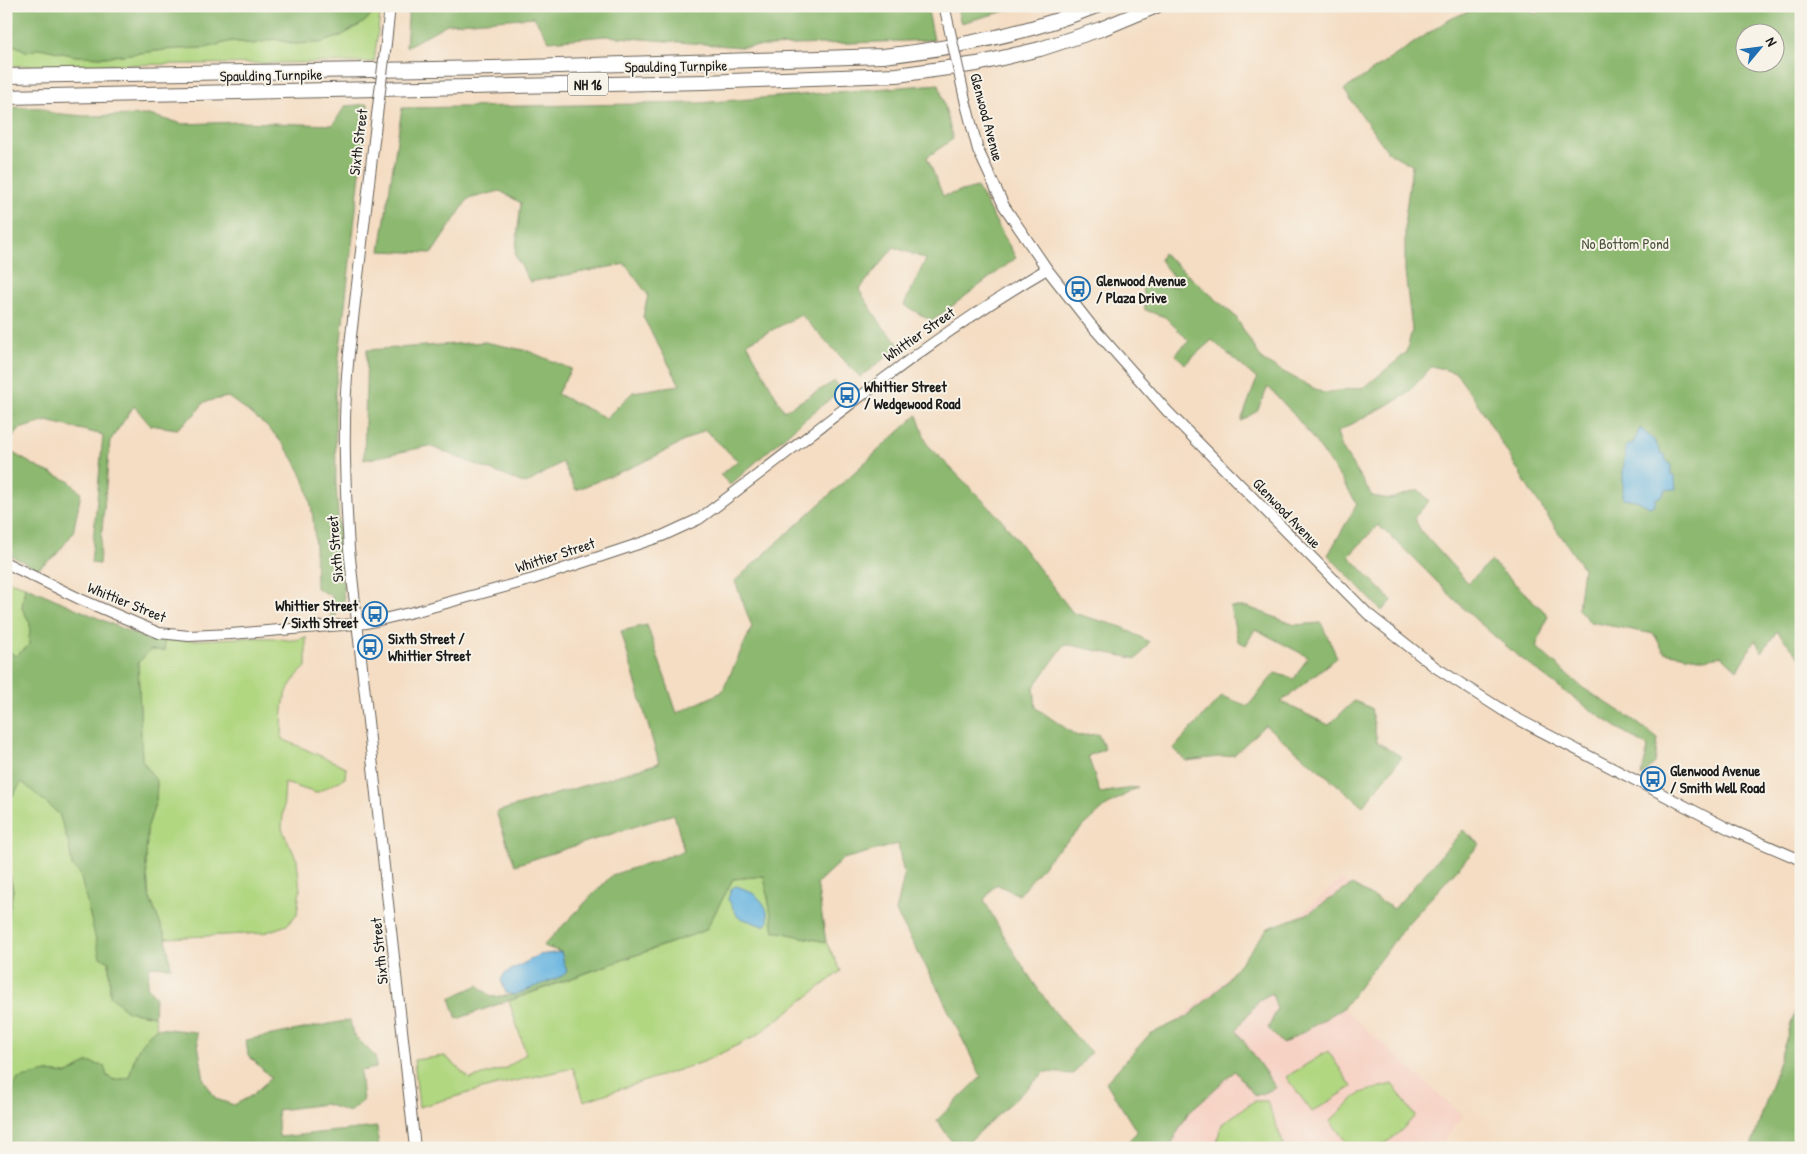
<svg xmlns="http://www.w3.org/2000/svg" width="1807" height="1154" font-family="'Patrick Hand',sans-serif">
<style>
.built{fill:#f6d2c4}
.green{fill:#b1d781;stroke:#667a4e}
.forest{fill:#8cb86f;stroke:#546a46;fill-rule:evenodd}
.water{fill:#66b4e0;stroke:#41687e}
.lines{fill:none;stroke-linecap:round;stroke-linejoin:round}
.secondary-casing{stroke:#686056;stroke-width:12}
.highway-casing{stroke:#686056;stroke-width:16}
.secondary{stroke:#fff;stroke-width:10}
.highway{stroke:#fff;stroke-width:14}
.secondary-bridge-casing{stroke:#686056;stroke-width:12;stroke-linecap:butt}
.secondary-bridge{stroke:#fff;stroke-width:10}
.labels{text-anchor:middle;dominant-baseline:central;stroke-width:4;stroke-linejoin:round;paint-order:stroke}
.shield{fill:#f7f3e8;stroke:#5e5c59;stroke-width:1}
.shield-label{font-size:14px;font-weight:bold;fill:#1c1c1c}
.street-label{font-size:15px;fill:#1c1c1c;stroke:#f7f3e8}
.park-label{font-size:15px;fill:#49543a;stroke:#f7f3e8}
.poi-label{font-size:15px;font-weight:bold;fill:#1c1c1c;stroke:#f7f3e8;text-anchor:start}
</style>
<rect width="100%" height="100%" fill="#f7f3e8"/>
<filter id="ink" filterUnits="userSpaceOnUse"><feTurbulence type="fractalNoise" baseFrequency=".02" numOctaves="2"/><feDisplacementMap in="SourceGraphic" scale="10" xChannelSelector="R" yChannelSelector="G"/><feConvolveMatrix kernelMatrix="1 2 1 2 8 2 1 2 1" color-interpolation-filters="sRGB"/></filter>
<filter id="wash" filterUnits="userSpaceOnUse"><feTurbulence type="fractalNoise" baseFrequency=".0096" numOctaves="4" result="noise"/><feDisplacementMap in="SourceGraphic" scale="20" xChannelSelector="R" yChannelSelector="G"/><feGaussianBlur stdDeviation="1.12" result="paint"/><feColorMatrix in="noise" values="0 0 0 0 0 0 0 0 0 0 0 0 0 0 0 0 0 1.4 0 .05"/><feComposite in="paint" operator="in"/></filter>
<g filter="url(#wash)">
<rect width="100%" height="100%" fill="#f4ddc3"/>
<path class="built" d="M 1341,879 L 1407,924 L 1343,1008 L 1463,1116 L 1438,1148 L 1122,1148 L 1137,1132 L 1106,1082 Z"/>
<path class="green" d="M 381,6 L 374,62 L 6,66 L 6,41 L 28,52 L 40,48 L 76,56 L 105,57 L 174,49 L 205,48 L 232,41 L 253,44 L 275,39 L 294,44 L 339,37 L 363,23 Z
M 6,580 L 25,586 L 22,608 L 30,623 L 29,646 L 16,656 L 6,650 Z
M 306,637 L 306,667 C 280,690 283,706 282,739 L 346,767 L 345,778 L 316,793 L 285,783 L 282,829 L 297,860 L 300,890 L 297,914 L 287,925 L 264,933 L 166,938 L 149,896 L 146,864 L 147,830 L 156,800 L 157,783 L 142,760 L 138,663 L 150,650 L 165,651 L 164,640 C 200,642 236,636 272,638 C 289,639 288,643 306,637 Z
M 22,781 L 59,814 L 69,844 L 72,866 L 80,874 L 109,962 L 110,996 L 127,1011 L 154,1016 L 157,1028 C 137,1044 135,1054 129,1078 L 114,1080 L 88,1062 L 68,1074 L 46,1072 L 6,1125 L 6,927 L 13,890 L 6,860 L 6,805 Z
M 764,876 L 774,931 L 826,942 L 841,971 L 756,1036 L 703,1062 L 584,1101 L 573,1068 L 493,1086 L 419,1107 L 414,1060 L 445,1056 L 470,1079 L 506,1068 L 526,1054 L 509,1001 L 706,930 L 733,879 Z
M 1328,1051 L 1352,1087 L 1312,1112 L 1286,1077 Z
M 1392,1084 L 1415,1116 C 1395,1137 1383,1153 1350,1147 L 1330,1121 L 1360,1093 Z
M 1254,1101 L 1267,1101 L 1285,1148 L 1221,1148 L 1217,1140 L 1222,1124 Z"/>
<path class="forest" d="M 6,6 L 381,6 L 363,23 L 339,37 L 320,43 L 294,44 L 275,39 L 253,44 L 232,41 L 205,48 L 174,49 L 105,57 L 76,56 L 40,48 L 28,52 L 6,41 Z
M 409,6 L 927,6 L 934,40 L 740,47 L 606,36 L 549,41 L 534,17 L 447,24 L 406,47 Z
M 956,6 L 1024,6 L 961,23 Z
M 1480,6 L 1520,6 L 1536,14 L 1550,6 L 1801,6 L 1801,659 L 1777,631 L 1762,652 L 1755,640 L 1737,670 L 1722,656 L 1704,659 L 1664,652 L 1654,634 L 1590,622 L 1578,609 L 1583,568 L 1531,492 L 1482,410 L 1456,373 L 1432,366 L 1406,395 L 1337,432 L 1342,448 L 1372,496 L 1390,499 L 1419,490 L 1429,501 L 1414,518 L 1421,531 L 1468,583 L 1491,561 L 1548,615 L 1536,647 L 1583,688 L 1632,719 L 1658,739 L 1655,763 L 1641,777 L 1648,747 C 1586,709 1528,667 1474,618 C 1441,587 1412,555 1378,525 L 1349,556 L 1392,601 L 1382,611 L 1328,555 L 1357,504 C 1331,463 1304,422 1268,387 L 1257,411 L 1241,421 L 1257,379 L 1212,340 L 1185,364 L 1175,354 L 1189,341 L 1165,317 L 1145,310 L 1142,286 L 1180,286 L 1160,260 L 1163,253 L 1235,316 L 1263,361 L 1323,393 L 1365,387 L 1406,353 L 1412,330 L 1405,272 L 1405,218 L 1412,165 L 1388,152 L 1344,90 L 1448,20 ZM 1744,32 L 1774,32 L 1774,62 L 1744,62 ZM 1640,428 L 1654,440 L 1671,475 L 1663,495 L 1656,499 L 1650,507 L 1636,500 L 1624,498 L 1623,470 L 1626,446 L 1633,443 Z
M 939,84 L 953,139 L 927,157 L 943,196 L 977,187 L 1016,258 L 932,321 L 904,305 L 926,259 L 894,247 L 859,290 L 883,327 L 901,346 L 860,377 L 801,315 L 747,343 L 784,411 L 835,381 L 841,390 L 794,428 L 730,485 L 720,475 L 738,461 L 705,430 L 644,462 L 576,490 L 562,462 L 526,484 L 429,446 L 364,460 L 367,350 L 485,342 L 528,351 L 571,369 L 557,394 L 606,418 L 633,392 L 680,385 L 643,317 L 648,295 L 625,264 L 530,282 L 515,255 L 521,203 L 500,191 L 468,199 L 432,253 L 380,251 L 402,108 L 699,103 Z
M 368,104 L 335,392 L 336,483 L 344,601 L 331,623 L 332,596 L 316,588 C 314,528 319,484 276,436 C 263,421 244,409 228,397 L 204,402 L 196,413 L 177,429 L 150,425 L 134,406 L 110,441 L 99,564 L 91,563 L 103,435 L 47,421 L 19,429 L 6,446 L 6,107 L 43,108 L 51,113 L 84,116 L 149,115 L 183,124 L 239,122 L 333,125 L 345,106 Z
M 917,415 L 927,444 L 1002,520 L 1073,613 L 1122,627 L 1149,642 L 1137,659 L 1065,644 L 1034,687 L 1036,708 L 1077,736 L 1098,734 L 1105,749 L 1088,756 L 1100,793 L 1138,787 L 1105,807 L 1053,854 L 1019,895 L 996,884 L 984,900 C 1010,949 1051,1015 1091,1052 L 1073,1074 L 1045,1072 L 962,1148 L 956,1148 L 937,1120 L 981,1077 L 938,989 L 896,912 L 904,876 L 898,844 L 843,859 L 817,883 L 826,942 L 774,931 L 764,876 L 733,879 L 706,930 L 457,1019 L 450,998 L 478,985 L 491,997 L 514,995 L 562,976 L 561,952 L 543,946 L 612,875 L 684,851 L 674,814 L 515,865 L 496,812 L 659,763 L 621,631 L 647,625 L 677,713 L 722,692 L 752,627 L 735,581 Z
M 6,449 L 39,468 L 69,481 L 81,493 L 73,533 L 56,555 L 37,569 L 6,553 Z
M 25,586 L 148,640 L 164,640 L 165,651 L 150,650 L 138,663 L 142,760 L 157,782 L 156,800 L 147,830 L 146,864 L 149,896 L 166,938 L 171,967 L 150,966 L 147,986 L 155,996 L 154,1016 L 127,1011 L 110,996 L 109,962 L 100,957 L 80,874 L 72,866 L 69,844 L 59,814 L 22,782 L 6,805 L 6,650 L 16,656 L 29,645 L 30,623 L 22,608 Z
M 1230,607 L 1248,607 L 1295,625 L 1321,623 L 1337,657 L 1281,702 L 1329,725 L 1354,701 L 1371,708 L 1377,742 L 1402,757 L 1363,806 L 1265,725 L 1234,755 L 1186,761 L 1173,749 L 1222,696 L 1248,706 L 1275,673 L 1294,679 L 1308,657 L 1255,629 L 1246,645 L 1238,641 Z
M 1463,830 L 1480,844 L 1407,924 L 1343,1008 L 1283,1044 L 1268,1028 L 1277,1010 L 1272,993 L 1259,1000 L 1236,1030 L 1276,1088 L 1255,1096 L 1235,1071 L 1188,1113 L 1169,1148 L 1121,1148 L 1137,1132 L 1106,1082 L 1150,1034 L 1187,1017 L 1220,988 L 1268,928 L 1307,914 L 1352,885 L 1394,909 Z
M 6,860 L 13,890 L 6,927 Z
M 1801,993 L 1801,1148 L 1751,1148 Z
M 350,1020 L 353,1034 L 375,1056 L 376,1068 L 360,1071 L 363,1101 L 349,1112 L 325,1104 L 277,1110 L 279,1137 L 377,1127 L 379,1148 L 6,1148 L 10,1093 L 18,1079 L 46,1072 L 68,1074 L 88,1062 L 104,1066 L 107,1076 L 114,1080 L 129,1078 C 136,1054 136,1044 157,1028 L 196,1032 L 204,1080 L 216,1099 L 234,1105 L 251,1096 L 271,1078 L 248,1055 L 246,1040 Z"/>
<path class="water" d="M 1640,428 L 1654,440 L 1661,453 L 1666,455 L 1665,458 L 1671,466 L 1671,475 L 1675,477 L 1676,489 L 1665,490 L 1663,495 L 1656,499 L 1655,504 L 1650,507 L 1636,500 L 1623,498 L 1623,470 L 1626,446 L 1633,443 Z
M 736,886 C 754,891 770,903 768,923 L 763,926 L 738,917 L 728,899 L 731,889 Z
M 561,952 L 567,972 L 562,976 L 514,995 L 506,993 L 501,980 L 504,974 L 539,955 Z"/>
</g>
<g filter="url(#ink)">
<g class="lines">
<defs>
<path id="secondary" d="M 386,43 L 390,6
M 966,104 L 978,150 L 1004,206 L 1047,269 L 1091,325 L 1168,412 L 1368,614 L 1435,667 L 1510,715 L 1731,830 L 1801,860
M 377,115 L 349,353 C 342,419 345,483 349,549 L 415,1148
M 6,563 L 80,599 L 159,633 L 189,636 L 231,634 L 367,623 L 417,611 L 533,579 L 662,536 L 699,519 C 815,434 923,341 1047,269"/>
<path id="highway" d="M 6,76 L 494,68 L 883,56 C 956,48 1027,34 1096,6
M 6,97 L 704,82 L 897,75 L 977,64 L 1040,49 L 1101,29 L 1156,6"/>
</defs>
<use href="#secondary" class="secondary-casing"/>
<use href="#highway" class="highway-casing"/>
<use href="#secondary" class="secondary"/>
<use href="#highway" class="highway"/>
<defs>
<path id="secondary-bridge" d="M 945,9 L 966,104
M 377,115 L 386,43"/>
</defs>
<use href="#secondary-bridge" class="secondary-bridge-casing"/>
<use href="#secondary-bridge" class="secondary-bridge"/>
</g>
</g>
<defs>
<symbol id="bus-ring" viewBox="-11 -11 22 22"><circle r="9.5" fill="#f7f3e8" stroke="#1f6fb2" stroke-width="1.5"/><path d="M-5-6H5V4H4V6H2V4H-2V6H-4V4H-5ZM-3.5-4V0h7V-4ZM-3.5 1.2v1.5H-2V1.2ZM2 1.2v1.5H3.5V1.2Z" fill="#1f6fb2"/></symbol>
</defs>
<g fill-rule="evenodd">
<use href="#bus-ring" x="1064" y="275" width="28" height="28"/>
<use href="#bus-ring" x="833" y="381" width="28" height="28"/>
<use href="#bus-ring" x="361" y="600" width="28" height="28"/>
<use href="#bus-ring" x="356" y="633" width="28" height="28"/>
<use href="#bus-ring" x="1639" y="765" width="28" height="28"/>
</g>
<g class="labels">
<rect class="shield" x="568" y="72.5" width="40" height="23" rx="4"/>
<g class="shield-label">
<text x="588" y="84">NH 16</text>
</g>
<g class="street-label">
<text transform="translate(676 66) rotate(-1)">Spaulding Turnpike</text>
<text transform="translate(271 75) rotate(-1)">Spaulding Turnpike</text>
<text transform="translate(987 117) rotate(75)">Glenwood Avenue</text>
<text transform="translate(358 142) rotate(-83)">Sixth Street</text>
<text transform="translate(919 334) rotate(-35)">Whittier Street</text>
<text transform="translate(1287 513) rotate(46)">Glenwood Avenue</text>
<text transform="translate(335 549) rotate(-95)">Sixth Street</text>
<text transform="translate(555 555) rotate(-18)">Whittier Street</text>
<text transform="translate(127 602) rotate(22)">Whittier Street</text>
<text transform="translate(379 951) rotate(-96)">Sixth Street</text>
</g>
<g class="park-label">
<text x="1625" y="243">No Bottom Pond</text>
</g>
<g class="poi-label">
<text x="1096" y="280">Glenwood Avenue<tspan x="1096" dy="17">/ Plaza Drive</tspan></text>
<text x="864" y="386">Whittier Street<tspan x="864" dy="17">/ Wedgewood Road</tspan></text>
<text x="358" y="605" text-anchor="end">Whittier Street<tspan x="358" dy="17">/ Sixth Street</tspan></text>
<text x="388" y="638">Sixth Street /<tspan x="388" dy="17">Whittier Street</tspan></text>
<text x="1670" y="770">Glenwood Avenue<tspan x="1670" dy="17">/ Smith Well Road</tspan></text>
</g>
</g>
<rect width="1807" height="1154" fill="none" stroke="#f7f3e8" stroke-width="25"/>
<g transform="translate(1760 48) rotate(61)"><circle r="24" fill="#f7f3e8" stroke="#9f9d96"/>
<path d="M0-4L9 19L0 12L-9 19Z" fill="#1f6fb2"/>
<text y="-8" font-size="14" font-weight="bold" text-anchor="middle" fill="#1c1c1c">N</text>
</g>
</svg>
